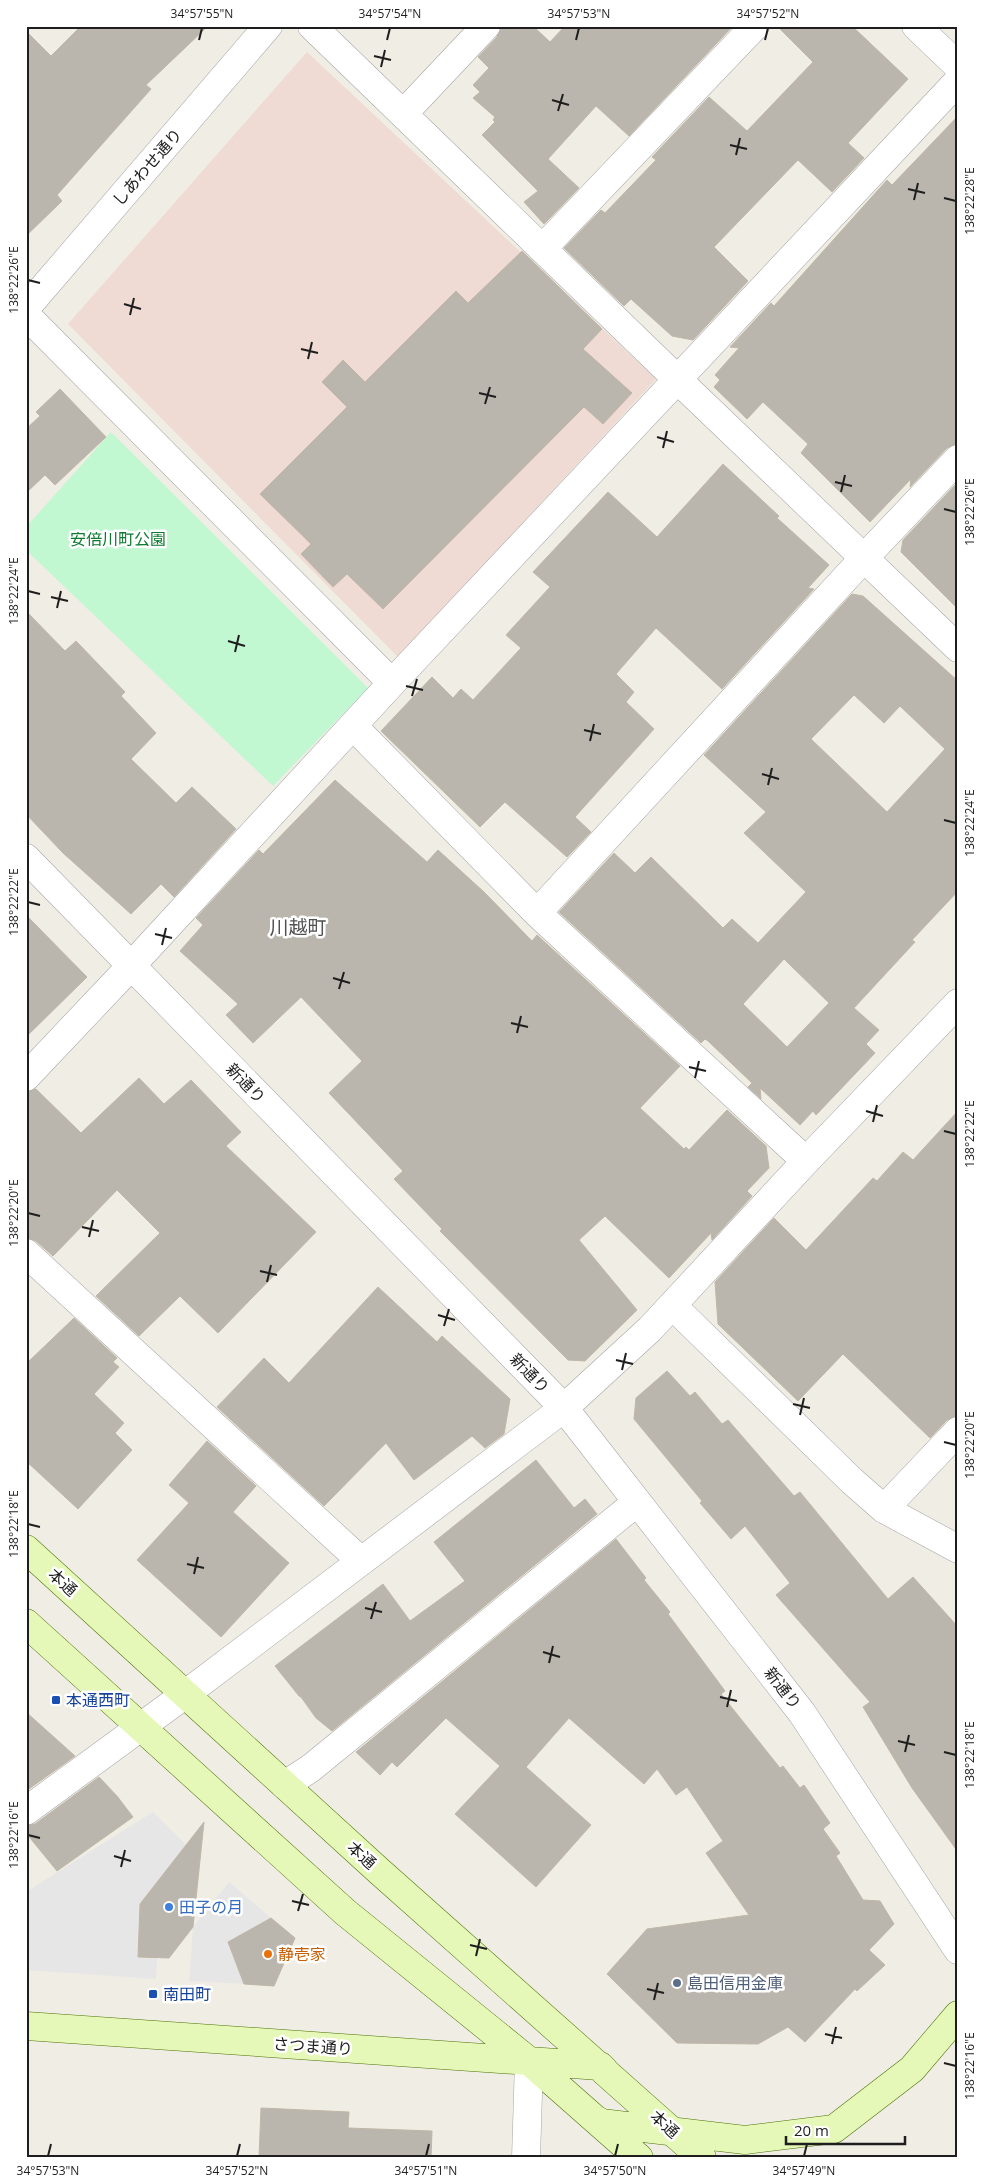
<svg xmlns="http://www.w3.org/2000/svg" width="984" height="2184" font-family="'Open Sans','Noto Sans JP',sans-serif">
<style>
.commercial{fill:#efdbd3}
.park{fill:#c1f8d2}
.parking{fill:#e6e6e6}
.building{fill:#bbb6ad;stroke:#c0b7a6;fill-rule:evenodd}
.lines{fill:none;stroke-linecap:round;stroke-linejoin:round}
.minor-casing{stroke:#a5a5a5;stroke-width:29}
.tertiary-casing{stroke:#a5a5a5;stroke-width:29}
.secondary-casing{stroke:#4e7307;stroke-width:29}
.minor{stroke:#fff;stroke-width:28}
.tertiary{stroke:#fff;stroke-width:28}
.secondary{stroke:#e6f8b8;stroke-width:28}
.ticks{fill:none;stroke:#1e1e1e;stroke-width:2}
.transit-dot{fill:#1a4fb4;stroke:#fff;stroke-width:2}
.shop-dot{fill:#3f7fe0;stroke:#fff;stroke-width:2}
.food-dot{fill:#e8710a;stroke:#fff;stroke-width:2}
.service-dot{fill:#5c6f8a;stroke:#fff;stroke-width:2}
.labels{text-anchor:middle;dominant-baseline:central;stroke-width:5;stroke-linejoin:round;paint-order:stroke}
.street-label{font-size:16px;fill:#1e1e1e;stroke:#fff}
.park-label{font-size:16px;fill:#0d7a2f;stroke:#fff}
.transit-label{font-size:16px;fill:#164399;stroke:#fff;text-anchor:start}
.shop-label{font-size:16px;fill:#366cbe;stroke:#fff;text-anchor:start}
.food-label{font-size:16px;fill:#c56008;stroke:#fff;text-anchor:start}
.service-label{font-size:16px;fill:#4e5e75;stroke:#fff;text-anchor:start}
.quarter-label{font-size:19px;fill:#515151;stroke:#fff}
.neatline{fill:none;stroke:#1e1e1e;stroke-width:2}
.ticks-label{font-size:12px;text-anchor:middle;fill:#1e1e1e}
</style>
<rect width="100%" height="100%" fill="#efede4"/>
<path class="commercial" d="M 307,52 L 656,379 L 398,657 L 68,324 Z"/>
<path class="park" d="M 111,432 L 368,688 L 273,786 L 26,550 L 26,527 Z"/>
<path class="parking" d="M 153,1812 L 186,1845 L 140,1904 L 138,1957 L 157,1958 L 156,1979 L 26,1970 L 26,1892 Z
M 229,1882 L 271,1918 L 244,1984 L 189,1981 L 193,1927 Z"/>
<path class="building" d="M 81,26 L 208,26 L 146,85 L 151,89 L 57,195 L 62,201 L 26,236 L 26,31 L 51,56 Z
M 501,26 L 533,26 L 550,42 L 565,26 L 733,26 L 629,136 L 596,106 L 548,159 L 579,188 L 544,224 L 524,202 L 538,191 L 482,135 L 495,122 L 493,120 L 495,117 L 473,98 L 480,92 L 473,85 L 489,68 L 478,57 L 497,37 Z
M 777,26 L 852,26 L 908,79 L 848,143 L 864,158 L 832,192 L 798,160 L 714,247 L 748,281 L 693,340 L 672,336 L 631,299 L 624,306 L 564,248 L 601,210 L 605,213 L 656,160 L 652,157 L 709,97 L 747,131 L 813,62 Z
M 958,116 L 958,444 L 947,448 L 910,487 L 911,479 L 870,522 L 801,453 L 808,444 L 763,402 L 747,419 L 714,387 L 720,380 L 715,375 L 739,348 L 730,347 L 771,303 L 774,306 L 887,180 L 892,185 Z
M 522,251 L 602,329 L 583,349 L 632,393 L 603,424 L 584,407 L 383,609 L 347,574 L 333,587 L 301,554 L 311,544 L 260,494 L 347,407 L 322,382 L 343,360 L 365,382 L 456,291 L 468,303 Z
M 60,389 L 106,437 L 55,485 L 45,475 L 26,493 L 26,429 L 40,416 L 36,412 Z
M 723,464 L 779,516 L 777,518 L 829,565 L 808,588 L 814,589 L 722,689 L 656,628 L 616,674 L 634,692 L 626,702 L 654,729 L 575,817 L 591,832 L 567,857 L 505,802 L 480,827 L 381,731 L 432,677 L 453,698 L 461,689 L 473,700 L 521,648 L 506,635 L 550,587 L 533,572 L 608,492 L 657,537 Z
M 958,482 L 958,609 L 901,552 L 903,540 Z
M 852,594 L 863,596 L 958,681 L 958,891 L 912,940 L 915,942 L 854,1008 L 879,1030 L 866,1044 L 875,1053 L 816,1115 L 813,1111 L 800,1125 L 760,1088 L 761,1099 L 748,1087 L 752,1083 L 708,1041 L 705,1039 L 701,1043 L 559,912 L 614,853 L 635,873 L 651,857 L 723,928 L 732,919 L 758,943 L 806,892 L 744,833 L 766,812 L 704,755 ZM 854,695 L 884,723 L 900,706 L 945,749 L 887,812 L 811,739 ZM 784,959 L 829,1003 L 787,1047 L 743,1004 Z
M 26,611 L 65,651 L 76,641 L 125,692 L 121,696 L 156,733 L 131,759 L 176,803 L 192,787 L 236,829 L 174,897 L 161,884 L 131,914 L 63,853 L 26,814 Z
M 335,780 L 427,862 L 438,850 L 484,892 L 532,941 L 537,935 L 680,1066 L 640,1108 L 684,1149 L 686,1147 L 689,1150 L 727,1110 L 766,1146 L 769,1168 L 747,1191 L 752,1196 L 712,1240 L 711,1233 L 669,1278 L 605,1216 L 579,1240 L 637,1310 L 585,1361 L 568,1360 L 440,1231 L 442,1229 L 394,1179 L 403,1171 L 329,1093 L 362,1061 L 301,997 L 253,1043 L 226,1015 L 238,1004 L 180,951 L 203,925 L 196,918 L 259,850 L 263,854 Z
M 26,915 L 87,977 L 26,1037 Z
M 139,1078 L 164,1104 L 191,1080 L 241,1132 L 226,1146 L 316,1232 L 218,1333 L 180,1296 L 139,1336 L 96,1296 L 160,1233 L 117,1190 L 53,1256 L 36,1241 L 26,1238 L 26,1092 L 36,1089 L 81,1133 Z
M 958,1111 L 958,1416 L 947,1420 L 930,1438 L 843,1354 L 798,1401 L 718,1324 L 715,1282 L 774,1218 L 806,1250 L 873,1178 L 877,1181 L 903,1152 L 913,1160 Z
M 378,1287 L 437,1342 L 442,1336 L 510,1399 L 504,1434 L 485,1448 L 472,1436 L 414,1480 L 386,1443 L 324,1506 L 217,1407 L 264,1358 L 289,1383 Z
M 74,1318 L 117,1358 L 113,1362 L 119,1367 L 94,1394 L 124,1423 L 115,1433 L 132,1450 L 78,1509 L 26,1461 L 26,1364 Z
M 667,1371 L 690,1396 L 695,1392 L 722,1424 L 728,1420 L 794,1496 L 800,1492 L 888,1599 L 913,1577 L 958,1627 L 958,1852 L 912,1788 L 863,1707 L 870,1702 L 776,1595 L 790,1583 L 745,1526 L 731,1539 L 700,1503 L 702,1501 L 634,1419 L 636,1398 Z
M 207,1441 L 256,1486 L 233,1512 L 289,1563 L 221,1637 L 137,1560 L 189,1503 L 169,1485 Z
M 536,1460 L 574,1508 L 585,1499 L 597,1514 L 332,1731 L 316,1718 L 301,1697 L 299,1696 L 275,1666 L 383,1584 L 410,1621 L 465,1581 L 434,1542 Z
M 616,1539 L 646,1578 L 644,1580 L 670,1612 L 668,1614 L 725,1691 L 721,1694 L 780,1768 L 783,1766 L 800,1788 L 804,1785 L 830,1823 L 823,1829 L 840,1853 L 836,1856 L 863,1900 L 880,1901 L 894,1924 L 869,1950 L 885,1965 L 857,1991 L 855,1989 L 805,2042 L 788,2027 L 758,2044 L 677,2043 L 607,1974 L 647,1929 L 749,1915 L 706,1853 L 723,1841 L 687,1787 L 676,1795 L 657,1769 L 644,1784 L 569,1718 L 526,1767 L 591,1825 L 536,1887 L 455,1814 L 500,1766 L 446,1718 L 397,1767 L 392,1762 L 380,1775 L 356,1752 Z
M 26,1712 L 75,1756 L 26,1791 Z
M 99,1777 L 117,1796 L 133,1817 L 57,1871 L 26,1833 L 26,1826 L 35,1824 Z
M 204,1822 L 193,1927 L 169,1958 L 138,1957 L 140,1904 Z
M 271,1918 L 295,1938 L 274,1986 L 244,1984 L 228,1942 Z
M 261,2108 L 349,2112 L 348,2128 L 432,2131 L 431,2158 L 259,2158 Z"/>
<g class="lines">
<defs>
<path id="minor" d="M 312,26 L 678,380 L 958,648
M 403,114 L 486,26
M 542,249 L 755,26
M 26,315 L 392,683
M 353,726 L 537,913 L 806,1161
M 537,913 L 864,558 L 958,459
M 26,1077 L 131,966 L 392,683 L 958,81
M 26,1253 L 361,1561
M 673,1306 L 852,1481 L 884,1509 L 958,1549
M 884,1509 L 958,1431
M 285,1785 L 311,1768 L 637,1502
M 26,1811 L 187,1693 L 564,1408
M 526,2158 L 529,2061"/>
<path id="tertiary" d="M 916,26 L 958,66
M 26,308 L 268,26
M 26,858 L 564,1408 L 802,1713 L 958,1950
M 564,1408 L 650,1329 L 806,1161 L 958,1003"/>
<path id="secondary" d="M 26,1549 L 379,1871 L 702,2158
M 26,1623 L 345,1912 L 529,2061 L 639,2158
M 26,2026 L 600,2066 L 604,2070
M 597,2120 L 601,2123 L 745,2140 L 834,2129 L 912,2069 L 958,2015"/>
</defs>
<use href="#minor" class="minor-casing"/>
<use href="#tertiary" class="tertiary-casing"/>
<use href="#secondary" class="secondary-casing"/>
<use href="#minor" class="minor"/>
<use href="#tertiary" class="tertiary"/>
<use href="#secondary" class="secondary"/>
</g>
<path class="ticks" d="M 199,40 L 202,28M 387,40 L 390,28M 576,40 L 579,28M 765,40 L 768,28M 374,56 L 391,60M 381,67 L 385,50M 552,100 L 569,105M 558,111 L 563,94M 730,145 L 747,149M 736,155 L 740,138M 908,189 L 925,193M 944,198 L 956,201M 914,200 L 918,183M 28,280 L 40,283M 124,304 L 141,309M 130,315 L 134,298M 301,349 L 318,353M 308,359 L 312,342M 479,393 L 496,397M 485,404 L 490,387M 657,437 L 674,442M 663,448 L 667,431M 835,482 L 852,486M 841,492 L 845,475M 944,509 L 956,512M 28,591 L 40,594M 51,597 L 68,601M 57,608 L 61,591M 228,641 L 245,646M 235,652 L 239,635M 406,686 L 423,690M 412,696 L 417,679M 584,730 L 601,734M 590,741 L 594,724M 762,774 L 779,779M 768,785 L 772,768M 944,820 L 956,823M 28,902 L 40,905M 155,934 L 172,938M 162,945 L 166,928M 333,978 L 350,983M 339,989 L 344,972M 511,1023 L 528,1027M 517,1033 L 521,1016M 689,1067 L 706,1071M 695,1078 L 699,1061M 866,1111 L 883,1116M 873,1122 L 877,1105M 944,1131 L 956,1134M 28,1213 L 40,1216M 82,1227 L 99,1231M 89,1237 L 93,1220M 260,1271 L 277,1275M 267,1282 L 271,1265M 438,1315 L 455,1320M 444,1326 L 449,1309M 616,1360 L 633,1364M 622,1370 L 626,1353M 793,1404 L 810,1408M 800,1415 L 804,1398M 944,1442 L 956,1445M 28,1524 L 40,1527M 187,1564 L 204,1568M 194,1574 L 198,1557M 365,1608 L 382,1612M 371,1619 L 376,1602M 543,1652 L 560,1657M 549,1663 L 553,1646M 720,1697 L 737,1701M 727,1707 L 731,1690M 898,1741 L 915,1745M 905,1752 L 909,1735M 944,1752 L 956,1755M 28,1835 L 40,1838M 114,1856 L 131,1861M 121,1867 L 125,1850M 292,1901 L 309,1905M 298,1911 L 303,1894M 470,1945 L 487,1949M 476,1956 L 480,1939M 647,1989 L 664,1993M 654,2000 L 658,1983M 825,2034 L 842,2038M 832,2044 L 836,2027M 944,2063 L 956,2066M 48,2156 L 51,2144M 237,2156 L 240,2144M 426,2156 L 429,2144M 615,2156 L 618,2144M 804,2156 L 807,2144"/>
<g class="transit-dot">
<rect x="51" y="1695" width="10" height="10" rx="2.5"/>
<rect x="148" y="1989" width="10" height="10" rx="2.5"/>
</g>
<circle class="shop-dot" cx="169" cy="1907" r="5"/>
<circle class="food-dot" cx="268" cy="1954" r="5"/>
<circle class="service-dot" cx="677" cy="1983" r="5"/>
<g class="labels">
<g class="street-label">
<text transform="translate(147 167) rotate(-49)">しあわせ通り</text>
<text transform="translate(246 1083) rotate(46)">新通り</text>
<text transform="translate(530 1373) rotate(46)">新通り</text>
<text transform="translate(63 1582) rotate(42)">本通</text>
<text transform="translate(783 1688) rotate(52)">新通り</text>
<text transform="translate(362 1855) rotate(42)">本通</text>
<text transform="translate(313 2046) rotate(4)">さつま通り</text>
<text transform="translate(665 2124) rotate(42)">本通</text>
</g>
<g class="park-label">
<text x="118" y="539">安倍川町公園</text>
</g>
<g class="transit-label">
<text x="66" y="1700">本通西町</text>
<text x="163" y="1994">南田町</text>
</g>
<g class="shop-label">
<text x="179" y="1907">田子の月</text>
</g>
<g class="food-label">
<text x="278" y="1954">静壱家</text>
</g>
<g class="service-label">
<text x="687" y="1983">島田信用金庫</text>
</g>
<g class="quarter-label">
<text x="298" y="927">川越町</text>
</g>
</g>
<rect width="984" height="2184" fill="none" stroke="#ffffff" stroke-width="55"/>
<path d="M786 2136v8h119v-8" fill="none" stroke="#1e1e1e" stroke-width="2.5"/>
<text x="794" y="2136" font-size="15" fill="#1e1e1e" stroke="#ffffff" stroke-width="4" paint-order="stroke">20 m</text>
<rect x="28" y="28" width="928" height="2128" class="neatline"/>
<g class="ticks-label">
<text x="202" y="18">34°57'55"N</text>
<text x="390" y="18">34°57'54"N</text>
<text x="579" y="18">34°57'53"N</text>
<text x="768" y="18">34°57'52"N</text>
<text transform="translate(970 201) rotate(-90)" y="4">138°22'28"E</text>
<text transform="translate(14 280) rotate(-90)" y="4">138°22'26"E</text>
<text transform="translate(970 512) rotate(-90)" y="4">138°22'26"E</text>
<text transform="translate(14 591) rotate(-90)" y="4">138°22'24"E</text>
<text transform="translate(970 823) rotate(-90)" y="4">138°22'24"E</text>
<text transform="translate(14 902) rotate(-90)" y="4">138°22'22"E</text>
<text transform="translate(970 1134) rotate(-90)" y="4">138°22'22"E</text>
<text transform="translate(14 1213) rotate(-90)" y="4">138°22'20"E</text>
<text transform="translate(970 1445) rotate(-90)" y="4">138°22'20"E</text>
<text transform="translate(14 1524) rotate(-90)" y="4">138°22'18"E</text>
<text transform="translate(970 1755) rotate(-90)" y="4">138°22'18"E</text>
<text transform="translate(14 1835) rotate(-90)" y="4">138°22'16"E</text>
<text transform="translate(970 2066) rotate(-90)" y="4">138°22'16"E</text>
<text x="48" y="2175">34°57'53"N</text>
<text x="237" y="2175">34°57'52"N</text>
<text x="426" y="2175">34°57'51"N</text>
<text x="615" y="2175">34°57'50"N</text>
<text x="804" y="2175">34°57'49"N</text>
</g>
</svg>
